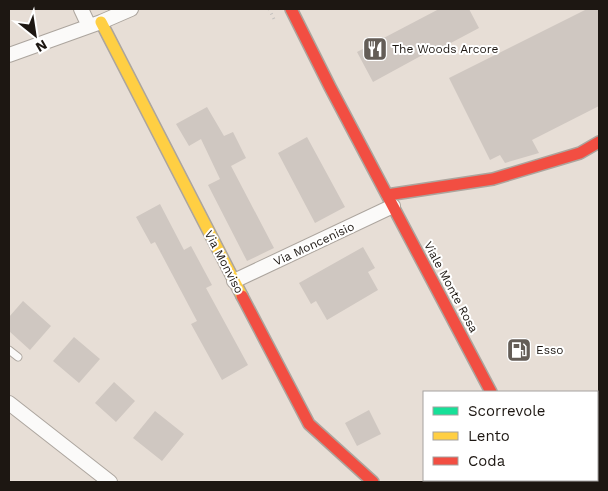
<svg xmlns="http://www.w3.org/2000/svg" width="608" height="491" font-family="'Work Sans',sans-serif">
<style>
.building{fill:#cfc7c1}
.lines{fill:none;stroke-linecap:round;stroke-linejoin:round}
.lane-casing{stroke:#aca59e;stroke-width:9}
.street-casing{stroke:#aca59e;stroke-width:16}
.fast-casing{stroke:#aca59e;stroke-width:14}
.slow-casing{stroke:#aca59e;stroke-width:14}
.jam-casing{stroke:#aca59e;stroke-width:14}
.path{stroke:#c4c2bf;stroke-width:3;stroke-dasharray:1 4;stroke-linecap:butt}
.lane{stroke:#fbfaf9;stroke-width:7}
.street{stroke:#fbfaf9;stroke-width:14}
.fast{stroke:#16e098;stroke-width:11}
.slow{stroke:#ffcf43;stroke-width:11}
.jam{stroke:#f24e42;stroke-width:11}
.labels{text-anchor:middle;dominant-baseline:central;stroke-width:4;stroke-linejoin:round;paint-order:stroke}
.poi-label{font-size:12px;fill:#1d1712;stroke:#fff;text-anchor:start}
.street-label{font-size:12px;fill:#1d1712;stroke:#fff}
</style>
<rect width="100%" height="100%" fill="#e7ded6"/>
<path class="building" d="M 439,9 L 469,9 L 479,28 L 430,54 L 428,52 L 373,82 L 357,52 Z
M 587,9 L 599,9 L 599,106 L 532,140 L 539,153 L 505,163 L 500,155 L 490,160 L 449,78 Z
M 207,107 L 224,136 L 233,132 L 246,158 L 231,166 L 274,248 L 247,261 L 208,185 L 220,179 L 201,139 L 189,146 L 176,124 Z
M 307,137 L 345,207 L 315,223 L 278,153 Z
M 160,204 L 184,250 L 191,246 L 212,285 L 206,288 L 248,365 L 222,380 L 191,324 L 197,321 L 155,242 L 151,244 L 136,217 Z
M 363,247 L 375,268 L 368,272 L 378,290 L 327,320 L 316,301 L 311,304 L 299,283 Z
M 23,301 L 51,326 L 30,350 L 9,331 L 9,317 Z
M 74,337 L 100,359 L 79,383 L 53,361 Z
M 114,382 L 135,401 L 116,422 L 95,403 Z
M 369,410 L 381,434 L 357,446 L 345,423 Z
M 155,411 L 184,434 L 162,461 L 133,438 Z"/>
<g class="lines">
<defs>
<path id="lane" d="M 9,350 L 18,357"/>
<path id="street" d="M 81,9 L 89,26
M 9,55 L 101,22 L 131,9
M 234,281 L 393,206
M 9,403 L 110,482
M 597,426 L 599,424"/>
<path id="fast" d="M 535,480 L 536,482"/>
<path id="slow" d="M 101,22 L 242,296"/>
<path id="jam" d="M 291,9 L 330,87 L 491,392
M 387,195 L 493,179 L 580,153 L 599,142
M 242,296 L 309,424 L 373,482"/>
</defs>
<use href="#lane" class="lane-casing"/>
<use href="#street" class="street-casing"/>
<use href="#fast" class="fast-casing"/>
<use href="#slow" class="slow-casing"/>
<use href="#jam" class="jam-casing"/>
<path class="path" d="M 269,9 L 274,19
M 597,456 L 599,454
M 514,480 L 515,482
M 578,482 L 579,480"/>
<use href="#lane" class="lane"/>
<use href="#street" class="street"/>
<use href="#fast" class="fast"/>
<use href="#slow" class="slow"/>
<use href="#jam" class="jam"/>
</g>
<defs>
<symbol id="restaurant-square" viewBox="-11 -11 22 22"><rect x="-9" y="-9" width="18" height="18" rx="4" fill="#645d57" stroke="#fff"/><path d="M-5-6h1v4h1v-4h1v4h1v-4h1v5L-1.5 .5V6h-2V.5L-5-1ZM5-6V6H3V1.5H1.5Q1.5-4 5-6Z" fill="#fff"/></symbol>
<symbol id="fuel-square" viewBox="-11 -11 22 22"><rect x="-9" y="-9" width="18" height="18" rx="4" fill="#645d57" stroke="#fff"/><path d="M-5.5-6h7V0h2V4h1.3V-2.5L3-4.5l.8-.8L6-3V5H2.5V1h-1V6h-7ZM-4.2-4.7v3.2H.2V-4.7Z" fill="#fff"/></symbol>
</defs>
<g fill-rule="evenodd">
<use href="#restaurant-square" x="361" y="35" width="28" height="28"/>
<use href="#fuel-square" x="505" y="336" width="28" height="28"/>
</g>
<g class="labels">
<g class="poi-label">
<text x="392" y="49">The Woods Arcore</text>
<text x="536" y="350">Esso</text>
</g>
<g class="street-label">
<text transform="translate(314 244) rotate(-25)">Via Moncenisio</text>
<text transform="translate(224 262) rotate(62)">Via Monviso</text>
<text transform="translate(451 287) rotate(62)">Viale Monte Rosa</text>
</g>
</g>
<rect width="608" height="491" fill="none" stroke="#1d1712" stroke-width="20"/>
<rect x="423" y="391" width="175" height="90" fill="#ffffff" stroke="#a5a2a0"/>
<rect x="433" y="407" width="25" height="8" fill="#16e098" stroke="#a5a2a0"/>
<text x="468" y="416" font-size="15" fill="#1d1712">Scorrevole</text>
<rect x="433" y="432" width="25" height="8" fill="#ffcf43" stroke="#a5a2a0"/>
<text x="468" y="441" font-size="15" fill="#1d1712">Lento</text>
<rect x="433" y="457" width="25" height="8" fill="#f24e42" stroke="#a5a2a0"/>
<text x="468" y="466" font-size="15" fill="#1d1712">Coda</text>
<g transform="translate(35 35) rotate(150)" stroke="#ffffff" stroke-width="4" paint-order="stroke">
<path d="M0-4L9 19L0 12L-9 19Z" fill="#1d1712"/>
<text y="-8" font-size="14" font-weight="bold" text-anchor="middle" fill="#1d1712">N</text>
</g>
</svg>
